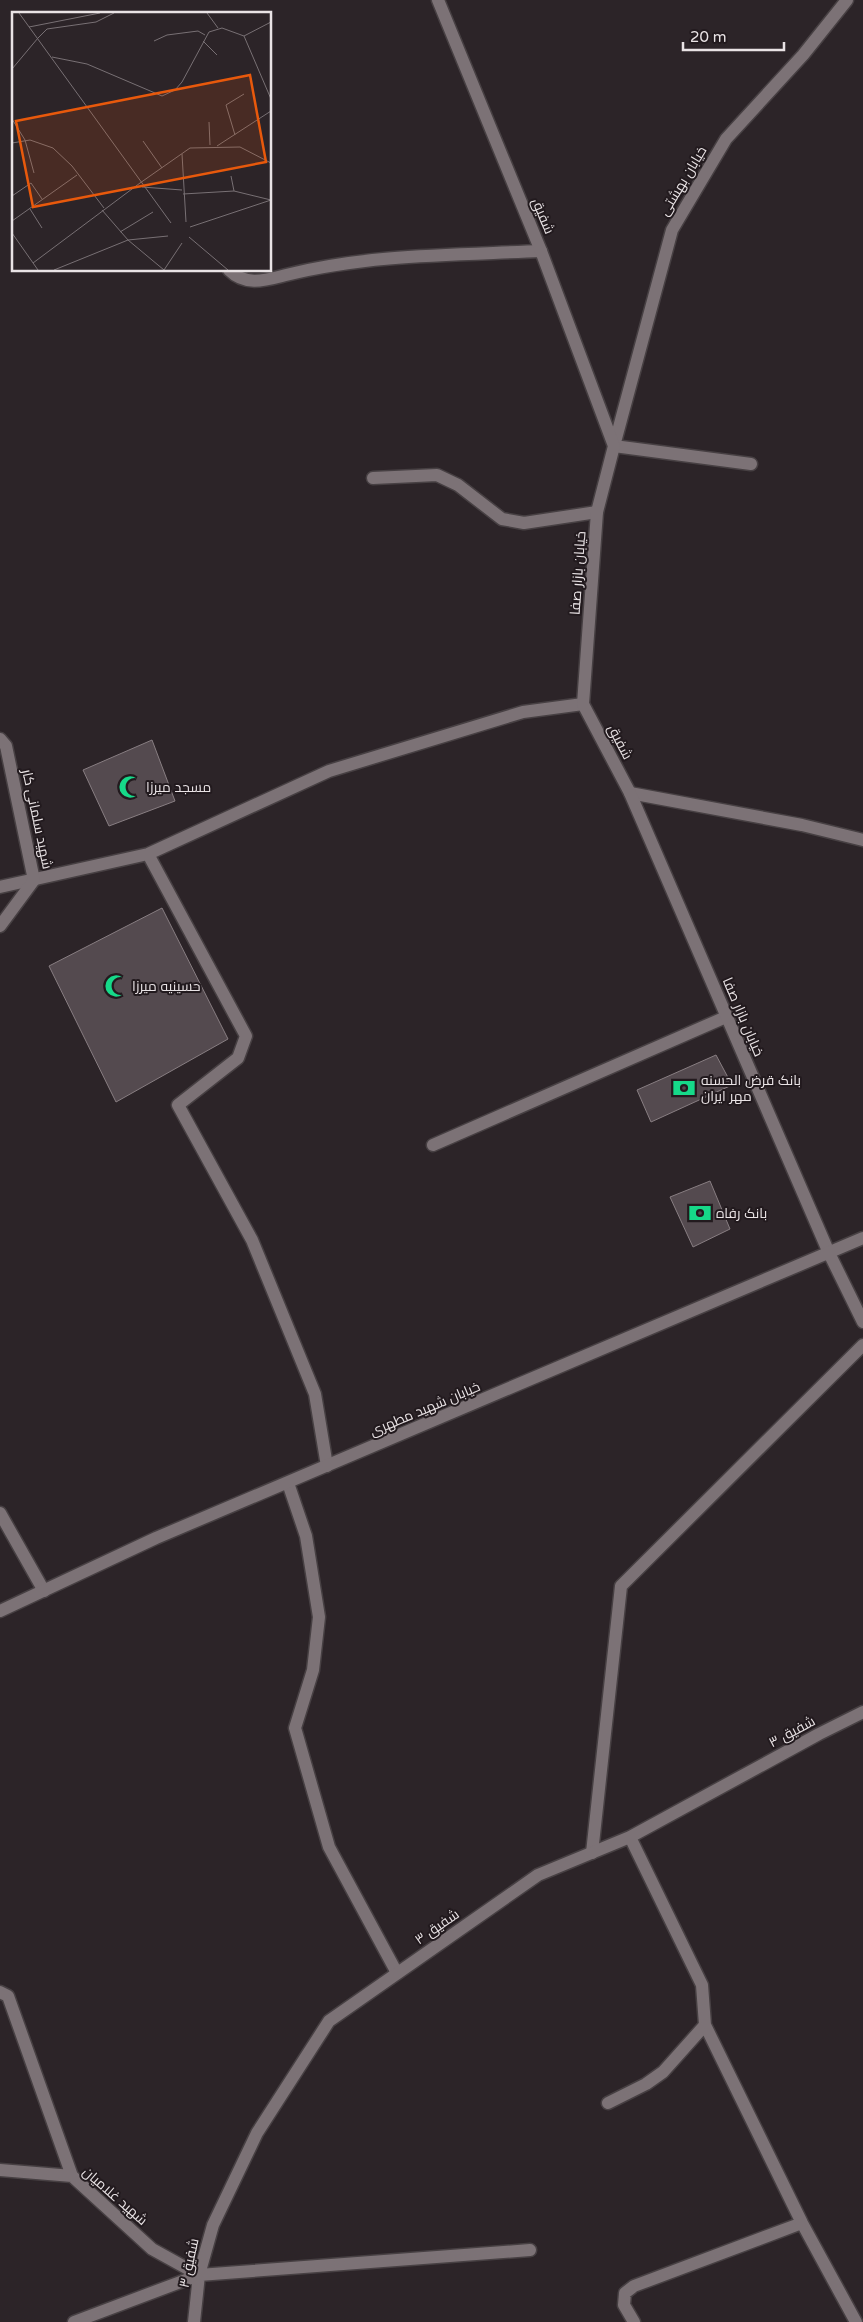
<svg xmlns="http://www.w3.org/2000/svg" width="863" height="2322" font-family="'Varela Round',Cairo,sans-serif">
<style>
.building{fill:#544a4f;stroke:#887e82}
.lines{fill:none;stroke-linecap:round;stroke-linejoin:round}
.service-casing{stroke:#474043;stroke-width:15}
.minor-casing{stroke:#474043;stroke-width:15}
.tertiary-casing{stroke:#474043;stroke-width:15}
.secondary-casing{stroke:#474043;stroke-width:15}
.service{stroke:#7c7276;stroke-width:12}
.minor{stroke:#7c7276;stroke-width:12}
.tertiary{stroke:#7c7276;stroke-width:12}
.secondary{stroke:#7c7276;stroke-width:12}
.labels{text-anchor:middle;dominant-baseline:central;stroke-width:4;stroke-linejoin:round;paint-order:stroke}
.street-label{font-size:14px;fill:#e9e3e5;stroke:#221a1e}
.poi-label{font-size:14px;fill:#e9e3e5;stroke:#221a1e;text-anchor:start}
.inset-road{fill:none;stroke:#787074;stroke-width:1}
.view{fill:#e8590c;fill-opacity:0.15;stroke:#e8590c;stroke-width:2.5}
.inset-edge{fill:none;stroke:#e9e3e5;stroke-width:2.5}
</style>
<rect width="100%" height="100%" fill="#2c2428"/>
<path class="building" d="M 152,740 L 175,801 L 109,826 L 83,770 Z
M 162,908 L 228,1039 L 116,1102 L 49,966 Z
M 716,1055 L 732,1085 L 651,1122 L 637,1090 Z
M 710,1181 L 730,1229 L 693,1247 L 670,1197 Z"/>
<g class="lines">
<defs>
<path id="service" d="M 148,854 L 246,1036 L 238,1058 L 178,1105 L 252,1240 L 315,1394 L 327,1466
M 0,887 L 148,854 L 329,771 L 523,712 L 583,704
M 288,1483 L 306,1536 L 319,1617 L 313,1670 L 295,1728 L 329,1847 L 397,1973
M 0,1513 L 44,1591
M 592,1853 L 621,1586 L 863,1345
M 0,1992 L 8,1996 L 72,2176
M 0,2170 L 72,2176 L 152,2249 L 199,2275"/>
<path id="minor" d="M 229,270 C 246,287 266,280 286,275 C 369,254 456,255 541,251
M 751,464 L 614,446 L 672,230 L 726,139 L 803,55 L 847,0
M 373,478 L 437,475 L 458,485 L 502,519 L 524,523 L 597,512
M 630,793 L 802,825 L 863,840
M 433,1145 L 726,1017
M 630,1837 L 702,1985 L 705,2025 L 802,2223 L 856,2322
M 608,2103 L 646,2084 L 663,2072 L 705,2025
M 74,2322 L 199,2275 L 530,2250
M 194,2322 L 199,2275 L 213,2225 L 257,2133 L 329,2021 L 538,1875 L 630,1837 L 819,1734 L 863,1712
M 634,2322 L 624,2305 L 625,2293 L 634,2286 L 802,2223"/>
<path id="tertiary" d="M 438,0 L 541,251 L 614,446 L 597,512 L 583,704 L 630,793 L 829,1253
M 0,739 L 6,746 L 34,880 L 0,926"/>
<path id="secondary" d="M 829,1253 L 863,1322
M 0,1611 L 156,1538 L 863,1238"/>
</defs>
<use href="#service" class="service-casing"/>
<use href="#minor" class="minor-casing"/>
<use href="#tertiary" class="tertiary-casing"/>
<use href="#secondary" class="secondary-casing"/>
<use href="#service" class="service"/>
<use href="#minor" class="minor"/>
<use href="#tertiary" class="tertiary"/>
<use href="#secondary" class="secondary"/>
</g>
<defs>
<symbol id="mosque-bare" viewBox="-9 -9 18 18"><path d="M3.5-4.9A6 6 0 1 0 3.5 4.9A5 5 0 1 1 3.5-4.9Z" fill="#16d989" stroke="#221a1e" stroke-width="2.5" paint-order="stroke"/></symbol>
<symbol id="bank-bare" viewBox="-9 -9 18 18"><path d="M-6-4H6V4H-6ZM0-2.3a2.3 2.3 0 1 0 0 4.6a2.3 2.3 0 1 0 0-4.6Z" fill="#16d989" stroke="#221a1e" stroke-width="2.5" paint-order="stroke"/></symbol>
</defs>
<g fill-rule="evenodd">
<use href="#mosque-bare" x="114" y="771" width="32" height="32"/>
<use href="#mosque-bare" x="100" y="970" width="32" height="32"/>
<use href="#bank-bare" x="668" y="1072" width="32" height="32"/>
<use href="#bank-bare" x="684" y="1197" width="32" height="32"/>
</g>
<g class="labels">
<g class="street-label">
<text transform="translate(683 181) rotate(-59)">خیابان بهشتی</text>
<text transform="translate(543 216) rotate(68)">شفیق</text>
<text transform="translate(578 573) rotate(-86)">خیابان بازار صفا</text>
<text transform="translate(620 742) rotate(63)">شفیق</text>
<text transform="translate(37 819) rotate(78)">شهید سلمانی کار</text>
<text transform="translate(743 1017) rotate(67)">خیابان بازار صفا</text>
<text transform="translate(425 1409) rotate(-23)">خیابان شهید مطهری</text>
<text transform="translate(792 1732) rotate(-28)">شفیق ۳</text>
<text transform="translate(437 1927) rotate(-35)">شفیق ۳</text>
<text transform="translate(115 2196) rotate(41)">شهید غلامیان</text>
<text transform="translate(189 2263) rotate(-78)">شفیق ۳</text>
</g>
<g class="poi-label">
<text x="146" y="787">مسجد میرزا</text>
<text x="132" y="986">حسینیه میرزا</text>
<text x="701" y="1080">بانک قرض الحسنه<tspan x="701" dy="16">مهر ایران</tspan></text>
<text x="716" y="1213">بانک رفاه</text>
</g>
</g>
<g transform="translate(12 12)">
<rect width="259" height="259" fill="#2c2428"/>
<path class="inset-road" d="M 7,1 L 159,211M 195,1 L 206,16M 17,15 L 88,1M 232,24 L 259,87M 26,26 L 35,17 L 84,10 L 102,1M 142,29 L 155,23 L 186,19 L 193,23M 191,29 L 205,43M 40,45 L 75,52 L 150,84 L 163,78 L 170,70 L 197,20 L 210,16 L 232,24 L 259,10M 0,57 L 26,26M 0,107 L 13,128 L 22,161M 197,110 L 198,133M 223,123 L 214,93 L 232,82M 131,129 L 150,156M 0,131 L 18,128 L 41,136 L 60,154 L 92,196M 205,134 L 259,99M 170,142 L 174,210M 219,164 L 222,179M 128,171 L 178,136 L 228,135 L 259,151M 130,175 L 170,178M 171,182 L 222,179 L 259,188M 0,184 L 19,171 L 30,187M 18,197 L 30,216M 90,198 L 116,228 L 152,258M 0,209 L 65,163M 178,215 L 259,188M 108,220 L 141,200M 0,221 L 26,258M 177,225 L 216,258M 21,251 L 128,171M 42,258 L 116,228 L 156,224M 152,258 L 170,231"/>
<path class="view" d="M 238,63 L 254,150 L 21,195 L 4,109 Z"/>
<rect width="259" height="259" class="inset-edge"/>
</g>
<path d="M683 42v8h101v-8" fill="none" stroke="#e9e3e5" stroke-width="2.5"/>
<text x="690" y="42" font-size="15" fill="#e9e3e5" stroke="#221a1e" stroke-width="4" paint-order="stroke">20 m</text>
</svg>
